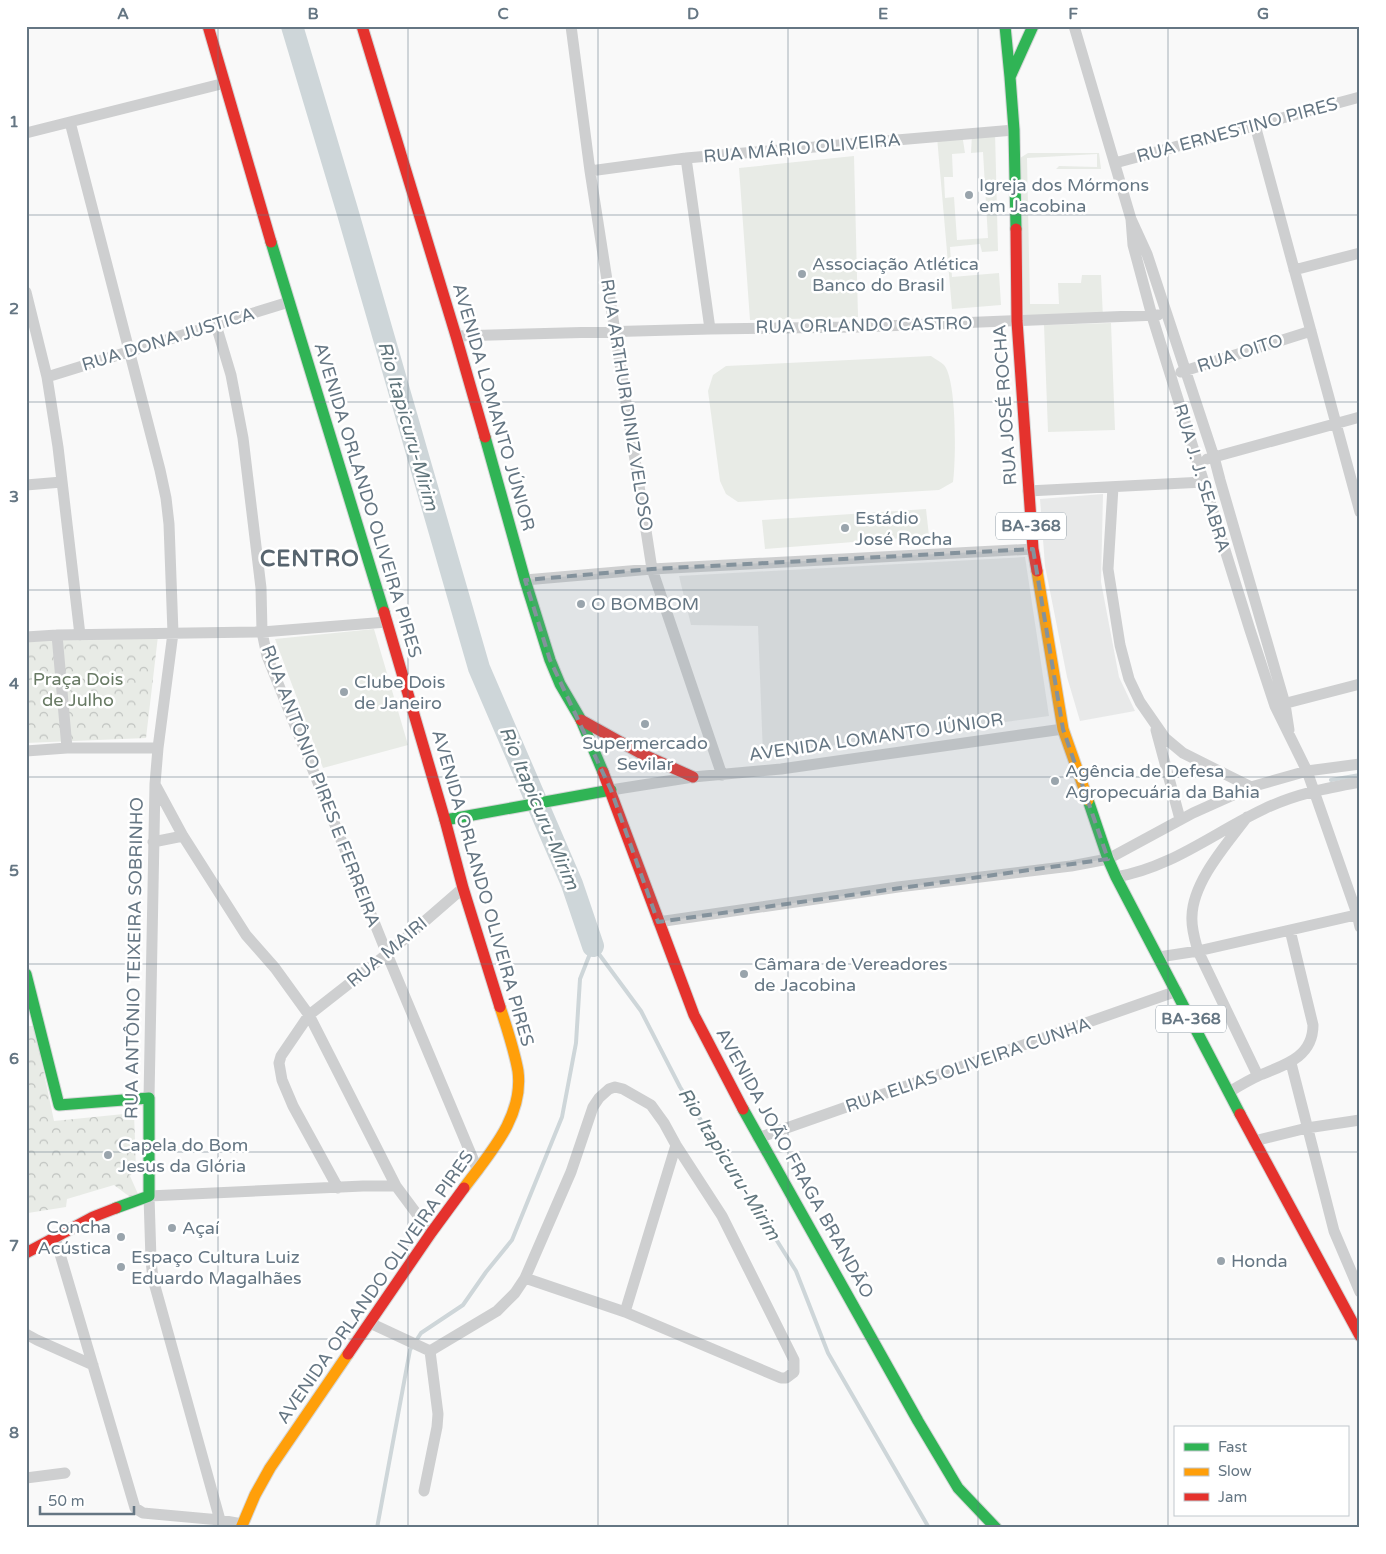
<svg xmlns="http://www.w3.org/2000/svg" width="1386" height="1554" font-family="'Varela Round',sans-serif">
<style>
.built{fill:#e8e9e9}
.green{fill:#e8ebe6}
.park{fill:url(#park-crowns)}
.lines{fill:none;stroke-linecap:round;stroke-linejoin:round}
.stream{stroke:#ced6d9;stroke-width:4}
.river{stroke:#ced6d9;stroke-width:22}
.fast-casing{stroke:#d5d6d7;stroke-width:13}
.slow-casing{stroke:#d5d6d7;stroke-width:13}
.jam-casing{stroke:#d5d6d7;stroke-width:13}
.street{stroke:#cecfd0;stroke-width:11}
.fast{stroke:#30b455;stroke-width:11}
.slow{stroke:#ff9f0a;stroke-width:11}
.jam{stroke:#e5322d;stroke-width:11}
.marked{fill:#84929c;fill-opacity:0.2;stroke:#84929c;stroke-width:4;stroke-dasharray:10 6;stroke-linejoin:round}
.grid{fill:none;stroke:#657683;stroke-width:1;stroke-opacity:0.55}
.poi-dot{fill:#99a4ac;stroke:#fff;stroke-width:2}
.labels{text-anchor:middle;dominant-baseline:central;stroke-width:5;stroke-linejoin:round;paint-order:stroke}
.shield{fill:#fff;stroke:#939fa8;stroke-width:1}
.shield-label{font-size:16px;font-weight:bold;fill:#657683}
.street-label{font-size:18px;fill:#657683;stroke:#fff}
.poi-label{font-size:18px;fill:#657683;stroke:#fff;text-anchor:start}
.park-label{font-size:18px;fill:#687a64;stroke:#fff}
.water-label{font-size:19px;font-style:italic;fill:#60757c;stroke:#fff}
.district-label{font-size:22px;font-weight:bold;letter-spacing:1px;fill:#57646e;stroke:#fff}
.neatline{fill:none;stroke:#657683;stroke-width:2}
.grid-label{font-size:16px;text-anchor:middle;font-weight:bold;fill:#657683}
</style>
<defs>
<pattern id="park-crowns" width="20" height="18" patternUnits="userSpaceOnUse" patternTransform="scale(1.25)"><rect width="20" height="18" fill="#e8ebe6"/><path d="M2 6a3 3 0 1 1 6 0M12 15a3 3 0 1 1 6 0" fill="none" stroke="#c0c3c0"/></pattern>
</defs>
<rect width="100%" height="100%" fill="#f9f9f9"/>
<path class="built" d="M 1103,494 L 1101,582 L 1119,677 L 1135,711 L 1080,721 L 1067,677 L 1045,566 L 1040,499 Z
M 1025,557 L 1049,716 L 763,755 L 758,626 L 691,625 L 679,576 Z"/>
<path class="green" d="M 995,132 L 998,251 L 982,252 L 980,244 L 950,247 L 952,277 L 999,273 L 1001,305 L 952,309 L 937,137 L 962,134 L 965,153 L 952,154 L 953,177 L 944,177 L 945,198 L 954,197 L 957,240 L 988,238 L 983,152 L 971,153 L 972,134 Z
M 1028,153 L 1099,153 L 1101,169 L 1056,169 L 1059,166 L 1097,167 L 1097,154 L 1027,158 L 1030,304 L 1059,304 L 1058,283 L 1081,283 L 1082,275 L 1101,275 L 1103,318 L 1024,321 L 1020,158 Z
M 854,156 L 858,317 L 750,320 L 739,168 Z
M 1111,323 L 1115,430 L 1048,432 L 1044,325 Z
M 931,356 C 935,359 941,362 944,365 C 957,380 956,461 953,482 L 939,490 L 738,502 L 726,494 L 720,481 L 708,391 L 713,375 L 726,366 Z
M 926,509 L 929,536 L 765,549 L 762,520 Z
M 374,629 L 408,745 L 323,768 L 275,639 Z"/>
<path class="park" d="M 158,636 L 146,738 L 26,743 L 26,641 Z
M 26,1026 L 34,1026 L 54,1121 L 134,1113 L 136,1169 L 130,1176 L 138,1194 L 130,1197 L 114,1185 L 67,1199 L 66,1207 L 28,1213 L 26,1199 Z"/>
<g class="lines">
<path class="stream" d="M 1331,780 L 1360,775
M 593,946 L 641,1011 L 680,1087 L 796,1271 L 828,1353 L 929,1528
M 377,1528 L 410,1350 L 421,1333 L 463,1305 L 486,1272 L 512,1240 L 562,1117 L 576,1043 L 580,979 L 593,946"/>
<path class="river" d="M 292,26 L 347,210 L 479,668 L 572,884 L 593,946"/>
<defs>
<path id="fast" d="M 1005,26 L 1010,77
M 1016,229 L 1014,130 L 1010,77 L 1033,26
M 271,242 L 384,612
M 485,437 L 525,580 L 550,660 L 560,684 L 581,720 L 603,772
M 1088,800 L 1108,859 L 1116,877 L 1240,1114
M 445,820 L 611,790
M 26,974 L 59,1105 L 149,1098 L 149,1196 L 116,1208
M 743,1109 L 918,1421 L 958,1488 L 996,1528"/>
<path id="slow" d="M 1037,571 L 1063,729 L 1088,800
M 464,1188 C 489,1154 524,1117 518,1071 C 514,1049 507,1028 500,1007
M 241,1528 L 255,1495 L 270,1468 L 348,1354"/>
<path id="jam" d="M 208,26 L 271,242
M 362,26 L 456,336 L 485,437
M 1016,229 L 1017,321 L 1033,549 L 1037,571
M 384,612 L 445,820 L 463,888 L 500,1007
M 581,720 L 642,754 L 693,777
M 603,772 L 694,1015 L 743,1109
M 1240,1114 L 1360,1336
M 26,1253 L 93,1217 L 116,1208
M 348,1354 L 431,1233 L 464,1188"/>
</defs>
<use href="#fast" class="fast-casing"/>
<use href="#slow" class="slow-casing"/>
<use href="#jam" class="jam-casing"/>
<path class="street" d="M 571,26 L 590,171 L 652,569 L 722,775
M 1074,26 L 1131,219 L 1147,254 L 1214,457 L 1220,480 L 1285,704 L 1289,730
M 70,122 L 160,470 L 166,498 L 169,524 L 173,633 L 158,748 L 155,784 L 149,1098
M 1255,125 L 1360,512
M 26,133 L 225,83
M 686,158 L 710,329
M 1115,163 L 1360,97
M 590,171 L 686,158 L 1014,130
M 1131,219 L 1133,245 L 1152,316 L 1250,630 L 1275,706 L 1307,771 L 1357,914 L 1360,927
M 1294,270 L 1360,253
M 26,292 L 47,377 L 58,447 L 80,635
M 216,325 L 231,375 L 243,438 L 261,588 L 262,632 L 267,656 L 387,954 L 478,1171
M 456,336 L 710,329 L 859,327 L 1158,315
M 1181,372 L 1311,331
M 47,377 L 289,302
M 1207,459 L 1360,417
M 26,485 L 62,482
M 1113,487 L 1108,569 L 1120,645 L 1129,679 L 1140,702 L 1165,738 L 1183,753 L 1251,787
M 1028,491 L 1204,482
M 525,580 L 652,569 L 1033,549
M 57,635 L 67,748
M 26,637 L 57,635 L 262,632 L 387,622
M 1279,705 L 1360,684
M 1156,730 L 1180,819
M 26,751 L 67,748 L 158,748
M 156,786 L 183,836 L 246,935 L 275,968 L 309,1015 L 396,1186 L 431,1233
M 611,790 L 693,777 L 781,769 L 1063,729
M 1247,817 C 1227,844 1193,881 1192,916 C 1191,928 1195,940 1198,951 L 1258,1076
M 153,842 L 183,836
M 1116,877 C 1171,868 1215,832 1264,809 C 1295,794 1327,788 1360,782
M 658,922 L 898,887 L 1071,866 L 1108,859 L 1193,813 L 1251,787 L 1307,771 L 1360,764
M 1159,957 L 1198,951 L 1360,914
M 1291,1063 L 1334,1231 L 1360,1292
M 1229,1092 C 1239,1086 1249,1080 1260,1075 C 1285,1065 1313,1057 1313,1025 L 1290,930
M 758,1138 L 1177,991
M 1254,1141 L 1307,1128 L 1360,1120
M 338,1188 L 293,1106 L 282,1080 L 279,1063 L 281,1056 L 309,1015 L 387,954 L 463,888
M 55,1237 L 135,1508 L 143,1513 L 220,1520 L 242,1524
M 525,1278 L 625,1312 L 676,1145
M 370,1323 L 430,1351
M 26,1334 L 37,1340 L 93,1365
M 430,1351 L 497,1311 L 515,1293 L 525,1278 L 571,1172 L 593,1107 L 599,1098 L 609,1089 L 615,1087 L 623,1089 L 651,1105 L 664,1123 L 676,1145 L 722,1216 L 794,1360 L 794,1372 L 786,1378 L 781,1378 L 625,1312
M 26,1478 L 65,1473
M 424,1491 L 437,1427 L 438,1414 L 430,1351
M 220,1520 L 153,1279 L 151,1260 L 149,1196 L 363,1186 L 396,1186"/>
<use href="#fast" class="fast"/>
<use href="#slow" class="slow"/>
<use href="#jam" class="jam"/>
</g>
<path class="marked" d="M 1033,549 L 1063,729 L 1108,859 L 658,922 L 611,790 L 550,660 L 525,580 L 652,569 Z"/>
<path class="grid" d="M 218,26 L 218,1528M 408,26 L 408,1528M 598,26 L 598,1528M 788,26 L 788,1528M 978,26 L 978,1528M 1168,26 L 1168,1528M 26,215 L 1360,215M 26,402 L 1360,402M 26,590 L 1360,590M 26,777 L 1360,777M 26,964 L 1360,964M 26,1152 L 1360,1152M 26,1339 L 1360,1339"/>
<g class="poi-dot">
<circle cx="969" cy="195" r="5"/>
<circle cx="802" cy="274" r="5"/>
<circle cx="845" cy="528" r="5"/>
<circle cx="581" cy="604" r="5"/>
<circle cx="344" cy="692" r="5"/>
<circle cx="645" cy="724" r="5"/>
<circle cx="1055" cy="781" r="5"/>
<circle cx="744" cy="974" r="5"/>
<circle cx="108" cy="1155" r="5"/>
<circle cx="172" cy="1228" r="5"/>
<circle cx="121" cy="1237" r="5"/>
<circle cx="1221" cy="1261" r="5"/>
<circle cx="121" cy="1267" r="5"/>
</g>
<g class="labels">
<g class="shield">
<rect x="996" y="512.5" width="70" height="27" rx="4"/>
<rect x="1156" y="1005.5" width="70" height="27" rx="4"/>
</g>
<g class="shield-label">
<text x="1031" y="526">BA-368</text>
<text x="1191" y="1019">BA-368</text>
</g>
<g class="street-label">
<text transform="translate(1237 130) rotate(-15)">RUA ERNESTINO PIRES</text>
<text transform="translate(802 148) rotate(-5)">RUA MÁRIO OLIVEIRA</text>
<text transform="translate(864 325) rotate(-1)">RUA ORLANDO CASTRO</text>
<text transform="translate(168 339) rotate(-17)">RUA DONA JUSTICA</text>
<text transform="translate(1240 353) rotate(-18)">RUA OITO</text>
<text transform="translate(627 405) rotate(81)">RUA ARTHUR DINIZ VELOSO</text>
<text transform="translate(1005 405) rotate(-94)">RUA JOSÉ ROCHA</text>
<text transform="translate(494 407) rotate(74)">AVENIDA LOMANTO JÚNIOR</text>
<text transform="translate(1202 478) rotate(73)">RUA J. J. SEABRA</text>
<text transform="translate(368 500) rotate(73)">AVENIDA ORLANDO OLIVEIRA PIRES</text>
<text transform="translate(876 737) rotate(-8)">AVENIDA LOMANTO JÚNIOR</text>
<text transform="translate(321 786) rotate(69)">RUA ANTÔNIO PIRES E FERREIRA</text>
<text transform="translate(483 888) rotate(74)">AVENIDA ORLANDO OLIVEIRA PIRES</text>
<text transform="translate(387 952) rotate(-40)">RUA MAIRI</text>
<text transform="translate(134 958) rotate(-89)">RUA ANTÔNIO TEIXEIRA SOBRINHO</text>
<text transform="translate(968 1065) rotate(-19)">RUA ELIAS OLIVEIRA CUNHA</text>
<text transform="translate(795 1163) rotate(61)">AVENIDA JOÃO FRAGA BRANDÃO</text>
<text transform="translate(375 1287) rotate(-55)">AVENIDA ORLANDO OLIVEIRA PIRES</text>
</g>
<g class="poi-label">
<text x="979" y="185">Igreja dos Mórmons<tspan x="979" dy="21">em Jacobina</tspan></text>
<text x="812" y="264">Associação Atlética<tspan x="812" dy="21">Banco do Brasil</tspan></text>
<text x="855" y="518">Estádio<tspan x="855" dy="21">José Rocha</tspan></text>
<text x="591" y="604">O BOMBOM</text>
<text x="354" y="682">Clube Dois<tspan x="354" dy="21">de Janeiro</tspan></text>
<text x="645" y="743" text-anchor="middle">Supermercado<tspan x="645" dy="21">Sevilar</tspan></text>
<text x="1065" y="771">Agência de Defesa<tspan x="1065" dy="21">Agropecuária da Bahia</tspan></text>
<text x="754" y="964">Câmara de Vereadores<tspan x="754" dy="21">de Jacobina</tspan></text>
<text x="118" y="1145">Capela do Bom<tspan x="118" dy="21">Jesus da Glória</tspan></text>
<text x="111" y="1227" text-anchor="end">Concha<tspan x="111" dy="21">Acústica</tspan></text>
<text x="182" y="1228">Açaí</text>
<text x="131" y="1257">Espaço Cultura Luiz<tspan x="131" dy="21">Eduardo Magalhães</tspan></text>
<text x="1231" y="1261">Honda</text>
</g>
<g class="park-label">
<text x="78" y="679">Praça Dois<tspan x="78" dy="21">de Julho</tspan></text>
</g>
<g class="water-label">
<text transform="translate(408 426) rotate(74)">Rio Itapicuru-Mirim</text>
<text transform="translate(539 808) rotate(67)">Rio Itapicuru-Mirim</text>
<text transform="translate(729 1164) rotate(58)">Rio Itapicuru-Mirim</text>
</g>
<g class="district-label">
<text x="310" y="559">CENTRO</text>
</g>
</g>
<rect width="1386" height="1554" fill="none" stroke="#ffffff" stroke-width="55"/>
<rect x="1174" y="1426" width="175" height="90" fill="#ffffff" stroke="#c1c8cd"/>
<rect x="1184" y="1443" width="25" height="8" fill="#30b455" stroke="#c1c8cd"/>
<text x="1218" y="1452" font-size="15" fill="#657683">Fast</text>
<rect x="1184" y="1468" width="25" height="8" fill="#ff9f0a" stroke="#c1c8cd"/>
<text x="1218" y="1476" font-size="15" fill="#657683">Slow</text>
<rect x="1184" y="1493" width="25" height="8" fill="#e5322d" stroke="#c1c8cd"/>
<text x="1218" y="1502" font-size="15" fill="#657683">Jam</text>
<path d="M40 1506v8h94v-8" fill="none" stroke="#657683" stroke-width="2.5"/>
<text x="48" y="1506" font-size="15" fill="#657683" stroke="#ffffff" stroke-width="4" paint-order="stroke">50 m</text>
<rect x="28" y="28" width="1330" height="1498" class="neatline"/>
<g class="grid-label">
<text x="123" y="19">A</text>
<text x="313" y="19">B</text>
<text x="503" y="19">C</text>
<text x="693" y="19">D</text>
<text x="883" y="19">E</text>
<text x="1073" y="19">F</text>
<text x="1263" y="19">G</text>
<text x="14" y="127">1</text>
<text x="14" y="314">2</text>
<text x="14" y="502">3</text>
<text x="14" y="689">4</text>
<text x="14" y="876">5</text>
<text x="14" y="1064">6</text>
<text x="14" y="1251">7</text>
<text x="14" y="1438">8</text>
</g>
</svg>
